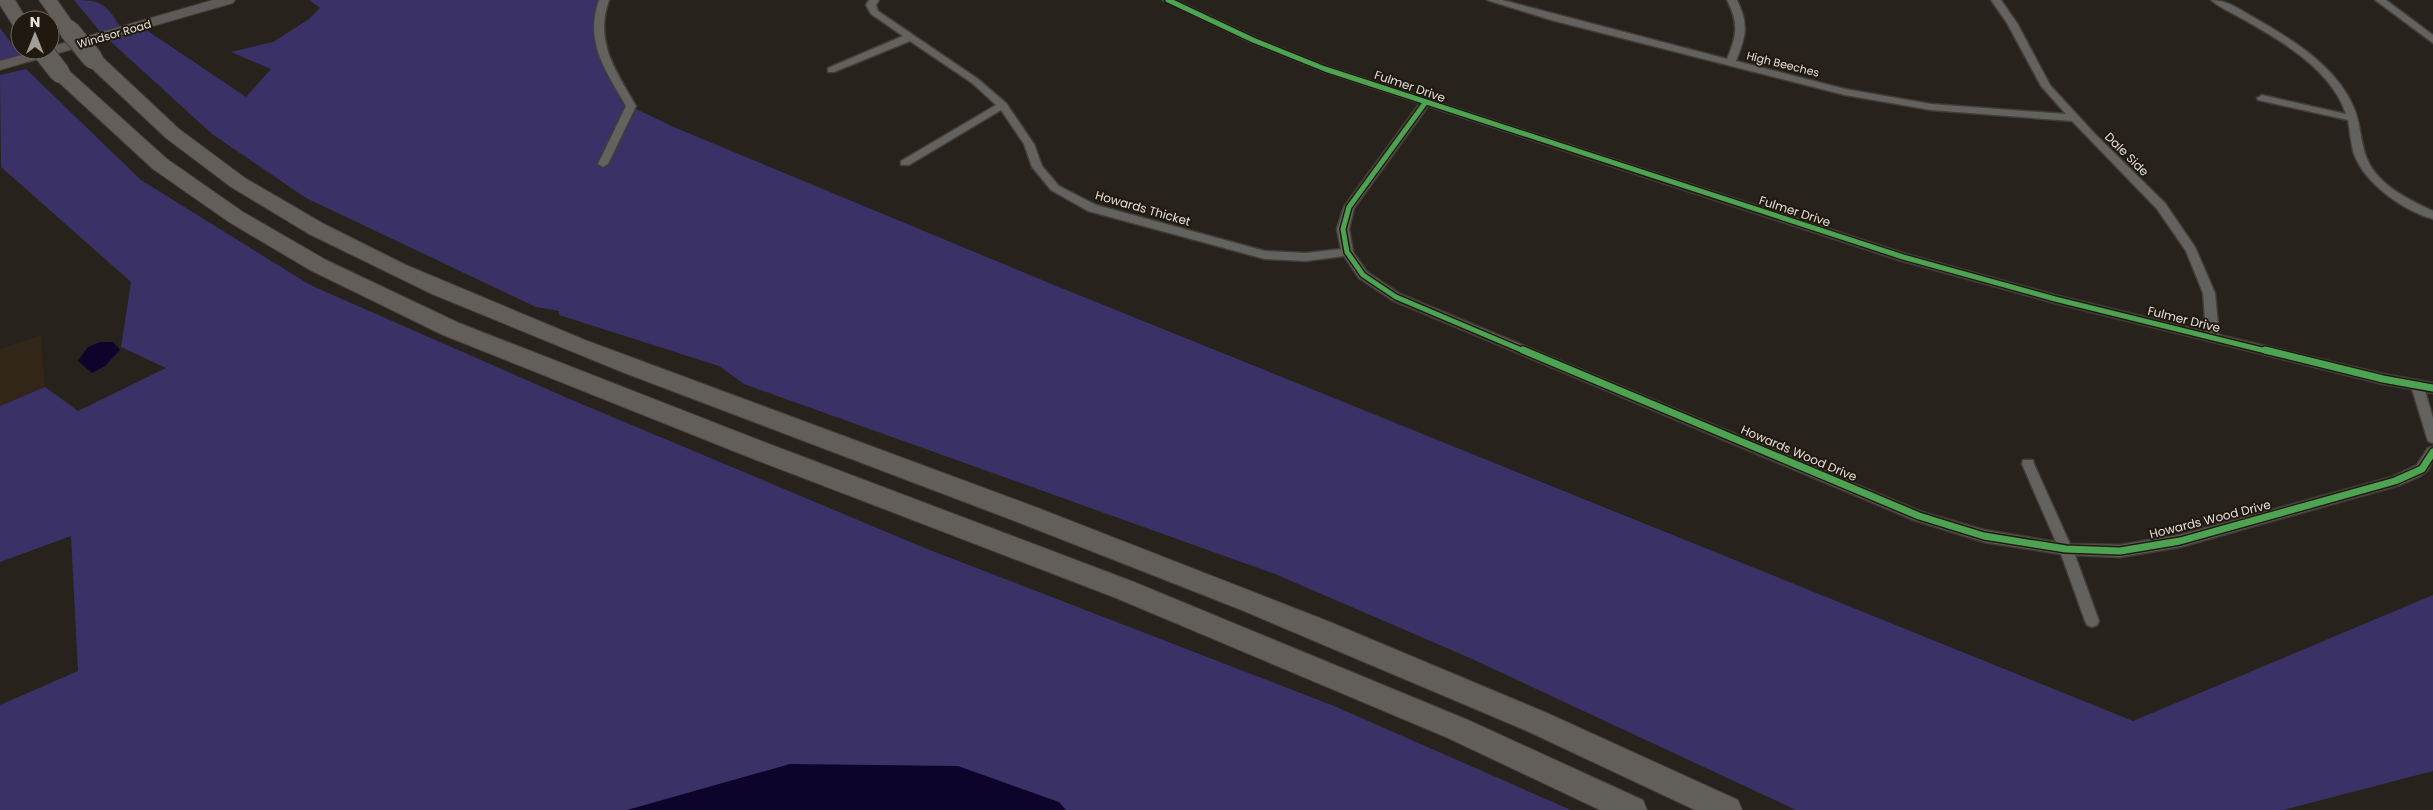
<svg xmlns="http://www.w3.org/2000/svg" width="2433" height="810" font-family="Poppins,sans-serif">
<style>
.built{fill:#312618}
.green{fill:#3a3267}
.water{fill:#0e032a}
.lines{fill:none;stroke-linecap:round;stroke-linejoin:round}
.minor-casing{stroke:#413d37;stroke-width:3}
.secondary-casing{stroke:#413d37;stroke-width:2}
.motorway-casing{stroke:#413d37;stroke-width:2}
.minor{fill:#64625f;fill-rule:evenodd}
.secondary{fill:#5e5a57;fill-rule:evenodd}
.motorway{fill:#625e5a;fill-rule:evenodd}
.motorway-bridge-casing{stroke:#413d37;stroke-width:22;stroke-linecap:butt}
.motorway-bridge{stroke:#625e5a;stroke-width:20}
.cycleway-far1-casing{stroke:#21190f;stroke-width:8}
.cycleway-casing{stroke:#21190f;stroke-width:10}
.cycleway-far1{stroke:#4ca352;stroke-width:5}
.cycleway{stroke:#4ca352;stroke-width:7}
.labels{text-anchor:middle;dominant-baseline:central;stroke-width:4;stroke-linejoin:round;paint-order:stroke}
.far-street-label{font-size:11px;fill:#e6e1da;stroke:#21190f}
.street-label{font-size:12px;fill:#e6e1da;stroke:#21190f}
</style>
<rect width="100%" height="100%" fill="#27221c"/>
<path class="built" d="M 41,335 L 45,387 L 0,406 L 0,349 Z"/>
<path class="green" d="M 74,0 C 101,0 105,3 120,26 L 102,34 Z
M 309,0 L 600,0 L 597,7 L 621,102 L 676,128 L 1054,285 L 2133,721 L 2433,595 L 2433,771 L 2283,810 L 1796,810 L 1470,658 L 1275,574 L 744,384 L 719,366 L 559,315 L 559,311 L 536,307 L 306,198 L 212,134 L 109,40 L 145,29 L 246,97 L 271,69 L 231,52 L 273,42 L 309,19 L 320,8 Z
M 0,28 L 22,57 L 0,62 Z
M 26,69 L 141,180 L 310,285 L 572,400 L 927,549 L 1334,706 L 1571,810 L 0,810 L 0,705 L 78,671 L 71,536 L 0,562 L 0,406 L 45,387 L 78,411 L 166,368 L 121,347 L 131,282 L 1,167 L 0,75 Z"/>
<path class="water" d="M 100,342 L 113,342 L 120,350 L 105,366 L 92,373 L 78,361 L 88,347 Z
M 790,764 L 958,766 L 1059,802 L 1066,810 L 627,810 Z"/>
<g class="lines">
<defs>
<path id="minor" d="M 599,0 L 609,0 C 594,42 616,71 636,106 L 608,164 L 603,167 L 598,164 L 626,106 C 606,71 584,42 599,0 Z
M 869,0 L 879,0 L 876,5 L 878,11 L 978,79 L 1006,103 L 1034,144 L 1042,166 L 1059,186 L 1096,205 L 1265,251 L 1306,253 L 1341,249 L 1337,229 L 1344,207 L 1420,103 L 1322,71 L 1250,42 L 1163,0 L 1175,0 L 1256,38 L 1328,67 L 1906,254 L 2055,295 L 2206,332 L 2203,293 L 2186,251 L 2157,209 L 2072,121 L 1931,110 L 1845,95 L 1551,20 L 1487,0 L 1502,0 L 1727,59 C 1737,35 1739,24 1727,0 L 1737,0 C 1749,25 1746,36 1736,61 L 1845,89 L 1931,104 L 2066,114 L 2041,86 L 2007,23 L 1991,0 L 2001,0 L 2017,23 L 2050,85 L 2095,134 L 2165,203 L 2195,247 L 2215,293 L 2219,335 L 2383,374 L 2433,383 L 2433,393 L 2425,391 L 2433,418 L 2433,443 L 2428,441 L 2427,438 L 2412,389 L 2383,384 L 2055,303 L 1899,260 L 1428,106 L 1354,208 L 1349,229 L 1353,252 L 1367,272 L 1400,294 L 1922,512 L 1984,530 L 2056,542 L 2022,464 L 2023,460 L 2033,460 L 2034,464 L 2070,544 L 2120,545 L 2180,535 L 2392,477 L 2417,465 L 2428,448 L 2433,447 C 2433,476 2423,474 2400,485 L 2180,547 L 2120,557 L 2075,555 L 2099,621 L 2097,625 L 2092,627 L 2087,625 L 2085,621 L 2061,554 L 1984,542 L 1914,520 L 1392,300 L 1359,278 L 1344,256 L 1306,261 L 1265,259 L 1088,211 L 1051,190 L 1032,167 L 1024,144 L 1001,110 L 909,165 L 901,165 L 901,161 L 996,105 L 972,83 L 910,41 L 834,72 L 828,72 L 828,68 L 903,36 L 871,14 L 866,5 Z
M 2211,0 C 2227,0 2239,9 2253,17 C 2290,38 2335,65 2353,106 C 2363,127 2359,152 2374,171 C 2388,190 2412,201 2433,211 L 2433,219 C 2404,211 2365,184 2354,154 C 2351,144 2350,131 2348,120 L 2258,100 L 2257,98 L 2262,95 L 2346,114 C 2332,71 2285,43 2248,22 C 2237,15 2221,9 2211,0 Z
M 2375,0 L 2386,0 L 2433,35 L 2433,43 Z"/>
<path id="secondary" d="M 213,0 L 235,0 L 233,3 L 0,70 L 0,61 L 40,50 L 50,50 L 50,47 Z"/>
<path id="motorway" d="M 0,0 L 15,0 L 27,20 L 20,20 L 20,28 L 14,27 L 0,5 Z
M 39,0 L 57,0 L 78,30 L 75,34 L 63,34 Z
M 93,53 L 100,55 L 179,129 L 245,178 L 324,224 L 406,265 L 585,340 L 1038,508 L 1330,622 L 1547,713 L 1738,800 L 1742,810 L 1695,810 L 1527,731 L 1239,609 L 1020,523 L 622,372 L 432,294 L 309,234 L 231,187 L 166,138 L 86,63 L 84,59 L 86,55 Z
M 60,67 L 67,69 L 167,159 L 243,212 L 326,260 L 459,323 L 764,442 L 1134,582 L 1468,720 L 1643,800 L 1647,810 L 1600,810 L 1448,738 L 1116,598 L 746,456 L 443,335 L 310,270 L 229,222 L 153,169 L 53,77 L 51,73 L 53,69 Z"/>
</defs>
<use href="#minor" class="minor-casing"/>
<use href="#secondary" class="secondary-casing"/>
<use href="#motorway" class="motorway-casing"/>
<use href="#minor" class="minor"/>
<use href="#secondary" class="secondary"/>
<use href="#motorway" class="motorway"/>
<defs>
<path id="motorway-bridge" d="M 69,30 L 93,59
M 42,50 L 60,73"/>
</defs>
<use href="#motorway-bridge" class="motorway-bridge-casing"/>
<use href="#motorway-bridge" class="motorway-bridge"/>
<defs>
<path id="cycleway-far1" d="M 1168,0 L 1253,40 L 1325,69 L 1903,257 L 2055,299 L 2270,352
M 1425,103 L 1349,207 L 1343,229 L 1347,252 L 1363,275 L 1396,297 L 1526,352"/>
<path id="cycleway" d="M 1523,350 L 1919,516 L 1984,536 L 2066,549 L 2120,551 L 2180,541 L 2395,481 L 2422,469 L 2433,452
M 2265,350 L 2383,379 L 2433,388"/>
</defs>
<use href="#cycleway-far1" class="cycleway-far1-casing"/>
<use href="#cycleway" class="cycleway-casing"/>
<use href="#cycleway-far1" class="cycleway-far1"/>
<use href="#cycleway" class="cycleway"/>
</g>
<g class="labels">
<g class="far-street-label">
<text transform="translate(114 34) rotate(-16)">Windsor Road</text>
<text transform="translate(1783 64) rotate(14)">High Beeches</text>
</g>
<g class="street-label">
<text transform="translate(1410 86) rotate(19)">Fulmer Drive</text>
<text transform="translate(2127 154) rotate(45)">Dale Side</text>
<text transform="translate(1143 208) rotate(16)">Howards Thicket</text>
<text transform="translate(1795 211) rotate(18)">Fulmer Drive</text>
<text transform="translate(2184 319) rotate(14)">Fulmer Drive</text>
<text transform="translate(1799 453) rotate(23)">Howards Wood Drive</text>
<text transform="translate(2210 519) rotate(-14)">Howards Wood Drive</text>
</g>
</g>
<g transform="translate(35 35)"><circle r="24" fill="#21190f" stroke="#706960"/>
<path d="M0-4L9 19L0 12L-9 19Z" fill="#a39e98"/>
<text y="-8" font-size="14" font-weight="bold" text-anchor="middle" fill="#e6e1da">N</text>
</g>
</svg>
